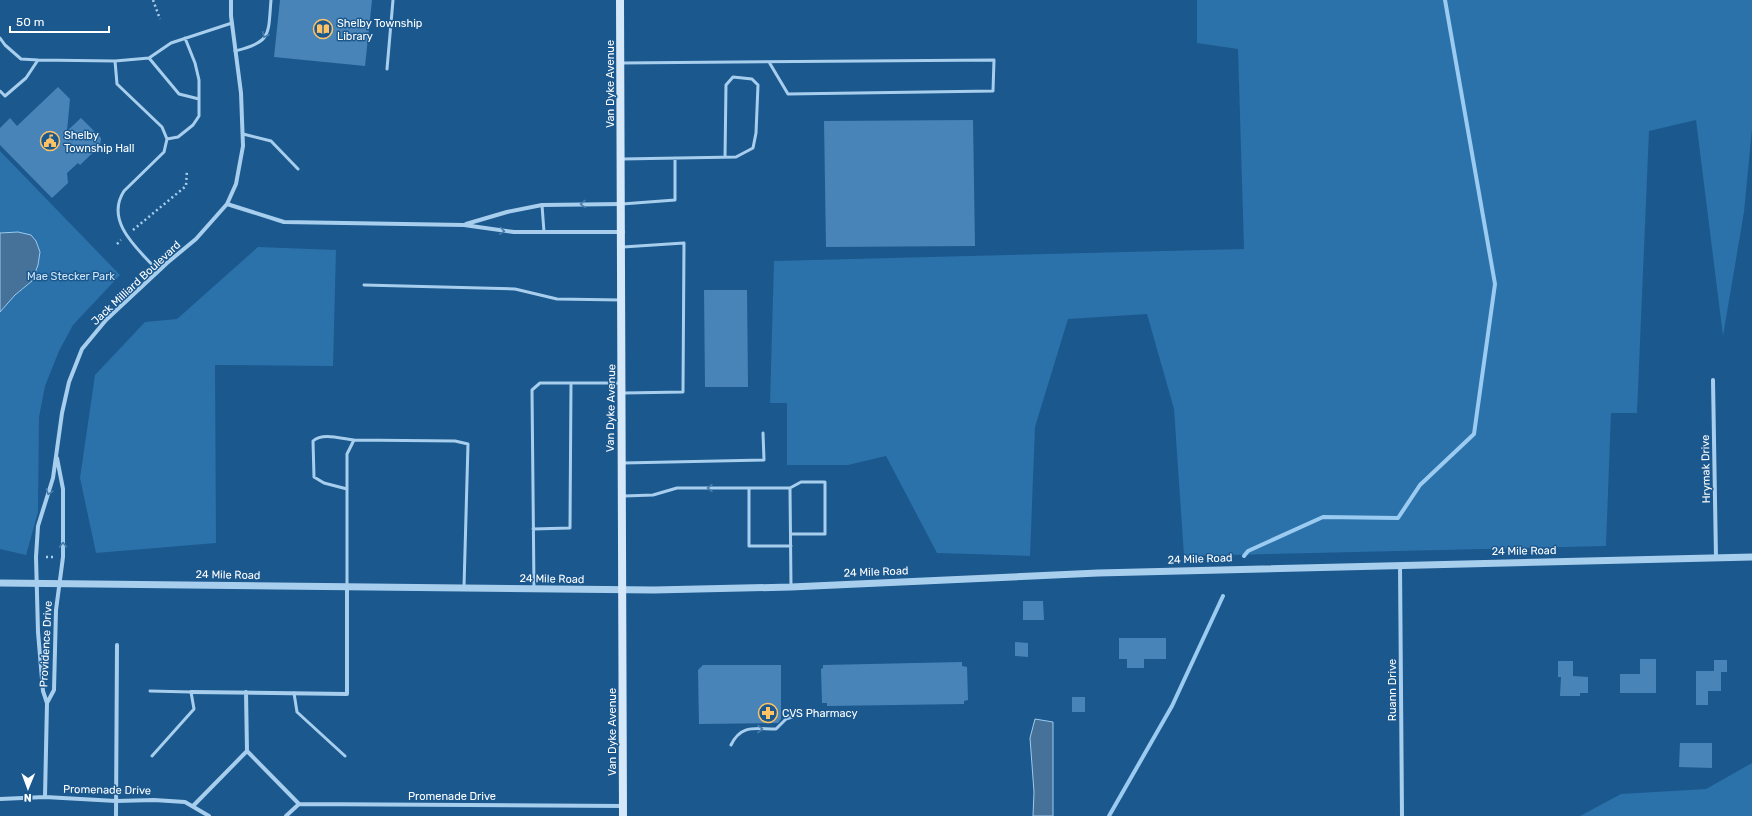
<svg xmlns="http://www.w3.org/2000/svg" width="1752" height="816" font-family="Rubik,sans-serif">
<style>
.green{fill:#2b71aa}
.water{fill:#467198;stroke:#9bcbf0}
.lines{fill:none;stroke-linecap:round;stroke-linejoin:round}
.stream{stroke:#9bcbf0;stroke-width:4}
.building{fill:#4884b8}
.path{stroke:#a8ceee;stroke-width:2.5;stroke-dasharray:2 3;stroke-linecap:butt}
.service{stroke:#a8ceee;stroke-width:3}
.minor{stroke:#a8ceee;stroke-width:4}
.tertiary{stroke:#a8ceee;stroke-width:7}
.secondary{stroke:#d5e8fa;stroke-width:8}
.oneway{stroke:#457bab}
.labels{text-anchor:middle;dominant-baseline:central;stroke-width:3;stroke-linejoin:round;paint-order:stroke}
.poi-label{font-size:11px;fill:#fff;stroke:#1b588e;text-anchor:start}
.street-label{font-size:11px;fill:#fff;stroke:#1b588e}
.park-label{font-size:11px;fill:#cee6fa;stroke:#1b588e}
</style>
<rect width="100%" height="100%" fill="#1b588e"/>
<path class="green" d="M 1197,0 L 1752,0 L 1752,129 L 1744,212 L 1723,336 L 1696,120 L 1649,131 L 1637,413 L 1611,413 L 1606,546 L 1184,556 L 1174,409 L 1147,314 L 1068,319 L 1035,427 L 1030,556 L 937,553 L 886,456 L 848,465 L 787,465 L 787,403 L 770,403 L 774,261 L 1244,249 L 1238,49 L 1197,43 Z
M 0,151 L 120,275 L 73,325 L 59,351 L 45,386 L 39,417 L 38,512 L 26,555 L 0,549 L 0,312 L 15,295 L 32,281 L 18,232 L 0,233 Z
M 258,247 L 336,250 L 333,366 L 215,365 L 216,543 L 96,553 L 80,478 L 95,375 L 145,322 L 177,319 Z
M 1752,763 L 1752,816 L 1580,816 L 1621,794 L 1706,789 Z"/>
<path class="water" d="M 18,232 L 31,235 L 36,241 L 40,252 L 38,265 L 32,281 L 15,295 L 0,312 L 0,233 Z
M 1035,719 L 1053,722 L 1053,816 L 1033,816 L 1034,792 L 1030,738 Z"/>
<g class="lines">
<path class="stream" d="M 1244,556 L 1248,551 L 1323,517 L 1398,518 L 1420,485 L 1474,434 L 1495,284 L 1445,0
M 1109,816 L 1172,706 L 1223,596"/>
</g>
<path class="building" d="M 280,0 L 372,0 L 365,66 L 274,57 Z
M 58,87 L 70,99 L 67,131 L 81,118 L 101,138 L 100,146 L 80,165 L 78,163 L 67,173 L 68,183 L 52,198 L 0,145 L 0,128 L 10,118 L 17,126 Z
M 973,120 L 975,246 L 826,247 L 824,121 Z
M 704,290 L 747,290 L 748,387 L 705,387 Z
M 1023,601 L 1043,601 L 1044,620 L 1023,620 Z
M 1119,638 L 1166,638 L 1166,659 L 1144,659 L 1144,668 L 1127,668 L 1127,659 L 1119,659 Z
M 1015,642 L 1028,643 L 1028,657 L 1015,656 Z
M 1640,659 L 1656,659 L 1656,693 L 1620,693 L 1620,674 L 1640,674 Z
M 1714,660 L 1727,660 L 1727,672 L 1721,672 L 1721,691 L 1708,691 L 1708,705 L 1696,705 L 1696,671 L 1714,671 Z
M 1558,661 L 1573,661 L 1573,676 L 1588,677 L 1588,693 L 1580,693 L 1580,696 L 1560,696 L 1561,677 L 1558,677 Z
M 962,662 L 962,666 L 967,667 L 968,700 L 964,701 L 964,704 L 827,706 L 827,703 L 822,703 L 821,669 L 823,668 L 823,665 Z
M 703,665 L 781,665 L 781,719 L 778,723 L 699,724 L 698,670 Z
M 1072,697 L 1085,697 L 1085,712 L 1072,712 Z
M 1680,743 L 1712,743 L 1712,768 L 1679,767 Z"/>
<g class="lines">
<path class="path" d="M 153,0 L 160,19
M 133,230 L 186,186 L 187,170
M 117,244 L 121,240
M 46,557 L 55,557"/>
<path class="service" d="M 0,38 L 5,45 L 21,59 L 38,60
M 185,38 L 195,63 L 199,80 L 199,99
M 235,51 C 272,42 268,35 271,0
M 149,58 L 179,94 L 199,99 L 199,116 L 193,125 L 178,137 L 167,139
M 115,61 L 149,58 L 171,43 L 232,23
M 621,63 L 994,60 L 993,91 L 788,94 L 769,62
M 387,69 L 393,0
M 0,91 L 5,96 L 26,78 L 38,60 L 115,61 L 117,84 L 162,127 L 167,139 L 164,152 L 124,191 C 104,222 139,250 158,271
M 243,134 L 271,141 L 298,169
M 622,159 L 736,157 L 753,148 L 756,133 L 758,85 L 752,79 L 733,77 L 726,85 L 725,157
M 622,204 L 675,200 L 675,158
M 542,205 L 544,232
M 623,247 L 684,243 L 683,392 L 624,393
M 364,285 L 515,289 L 557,299 L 621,300
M 623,463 L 764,460 L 763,433
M 790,488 L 801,482 L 825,482 L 825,534 L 791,534
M 347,489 L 324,483 L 314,477 L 313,441 C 323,432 342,439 354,440
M 749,489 L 749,546 L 791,546
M 624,496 L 653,495 L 677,488 L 790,488 L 791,587
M 533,529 L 570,528 L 571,383
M 347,586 L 347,454 L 354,440 L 455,441 L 468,444 L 464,587
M 534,589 L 532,390 L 540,383 L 622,383
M 150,691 L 191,692 L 194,709 L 152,756
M 294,693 L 297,712 L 345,756
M 731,745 C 741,724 755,729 776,729 L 786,719 L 792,717"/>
<path class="minor" d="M 227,204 L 284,222 L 464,225 L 514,232 L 623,232
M 466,224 L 507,212 L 542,205 L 622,204
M 1713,380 L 1716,558
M 1400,565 L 1402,816
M 191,692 L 347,694 L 347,587
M 246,692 L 247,751
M 47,703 L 54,690 L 56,610 L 63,557 L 63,489 L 57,458
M 45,797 L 47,703 L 43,691 L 38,632 L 36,557 L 38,526 L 53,478 L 62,413 L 69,382 L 82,349 L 106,320 L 167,263 L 196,239 L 227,204 L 236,184 L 243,146 L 241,93 L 231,16 L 231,0
M 0,799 L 45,797 L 116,801 L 154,800 L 185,802 L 209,816
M 193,806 L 247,751 L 299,804
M 116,816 L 117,645
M 286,816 L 299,804 L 623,806"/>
<path class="tertiary" d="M 0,583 L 654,590 L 791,587 L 1098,573 L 1752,557"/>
<path class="secondary" d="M 620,0 C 623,272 623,544 623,816"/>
</g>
<defs><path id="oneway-chevron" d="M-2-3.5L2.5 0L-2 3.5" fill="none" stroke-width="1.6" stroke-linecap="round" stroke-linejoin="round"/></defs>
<g class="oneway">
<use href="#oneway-chevron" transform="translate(265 35) rotate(117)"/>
<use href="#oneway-chevron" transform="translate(583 204) rotate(179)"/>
<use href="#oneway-chevron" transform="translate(502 231) rotate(8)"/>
<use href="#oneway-chevron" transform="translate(710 488) rotate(-180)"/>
<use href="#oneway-chevron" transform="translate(49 492) rotate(110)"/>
<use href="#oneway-chevron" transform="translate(63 545) rotate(-90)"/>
<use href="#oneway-chevron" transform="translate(760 729)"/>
</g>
<defs>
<symbol id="library-ring" viewBox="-11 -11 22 22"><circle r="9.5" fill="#1b588e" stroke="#ffc365" stroke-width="1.5"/><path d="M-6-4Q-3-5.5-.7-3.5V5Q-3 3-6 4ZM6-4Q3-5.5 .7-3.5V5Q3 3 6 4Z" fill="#ffc365"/></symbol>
<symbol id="civic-ring" viewBox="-11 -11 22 22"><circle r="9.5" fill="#1b588e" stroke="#ffc365" stroke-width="1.5"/><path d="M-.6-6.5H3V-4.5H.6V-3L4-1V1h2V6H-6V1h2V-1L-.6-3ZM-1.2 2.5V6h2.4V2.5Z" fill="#ffc365"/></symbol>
<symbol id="pharmacy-ring" viewBox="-11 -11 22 22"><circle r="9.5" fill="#1b588e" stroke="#ffc365" stroke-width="1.5"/><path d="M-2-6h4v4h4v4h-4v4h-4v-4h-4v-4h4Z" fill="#ffc365"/></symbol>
</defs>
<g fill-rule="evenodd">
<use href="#library-ring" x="312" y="18" width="22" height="22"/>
<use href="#civic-ring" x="39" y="130" width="22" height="22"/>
<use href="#pharmacy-ring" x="757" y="702" width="22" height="22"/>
</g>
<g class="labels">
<g class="poi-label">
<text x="337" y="23">Shelby Township<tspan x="337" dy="13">Library</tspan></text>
<text x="64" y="135">Shelby<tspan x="64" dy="13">Township Hall</tspan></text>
<text x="782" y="713">CVS Pharmacy</text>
</g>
<g class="street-label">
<text transform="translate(610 84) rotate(-90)">Van Dyke Avenue</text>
<text transform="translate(136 283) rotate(-43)">Jack Milliard Boulevard</text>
<text transform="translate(611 408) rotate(-89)">Van Dyke Avenue</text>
<text transform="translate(1706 469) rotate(-91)">Hrymak Drive</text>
<text transform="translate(1524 551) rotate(-1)">24 Mile Road</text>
<text transform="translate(1200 559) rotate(-2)">24 Mile Road</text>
<text transform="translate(876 572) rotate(-2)">24 Mile Road</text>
<text transform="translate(228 575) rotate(1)">24 Mile Road</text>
<text transform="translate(552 579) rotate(1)">24 Mile Road</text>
<text transform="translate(46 644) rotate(-87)">Providence Drive</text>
<text transform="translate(1392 690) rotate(-90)">Ruann Drive</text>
<text transform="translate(612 732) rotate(-90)">Van Dyke Avenue</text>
<text transform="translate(107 790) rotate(1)">Promenade Drive</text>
<text x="452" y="796">Promenade Drive</text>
</g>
<g class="park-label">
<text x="71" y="276">Mae Stecker Park</text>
</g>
</g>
<g transform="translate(28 788) rotate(181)" stroke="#1b588e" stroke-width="3" paint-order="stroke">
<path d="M0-3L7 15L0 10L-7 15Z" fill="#ffffff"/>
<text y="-6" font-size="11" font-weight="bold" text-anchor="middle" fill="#ffffff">N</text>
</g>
<path d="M10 26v6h99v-6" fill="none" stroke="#ffffff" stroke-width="2"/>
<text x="16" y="26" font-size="12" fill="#ffffff" stroke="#1b588e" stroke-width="3" paint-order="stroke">50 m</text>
</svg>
